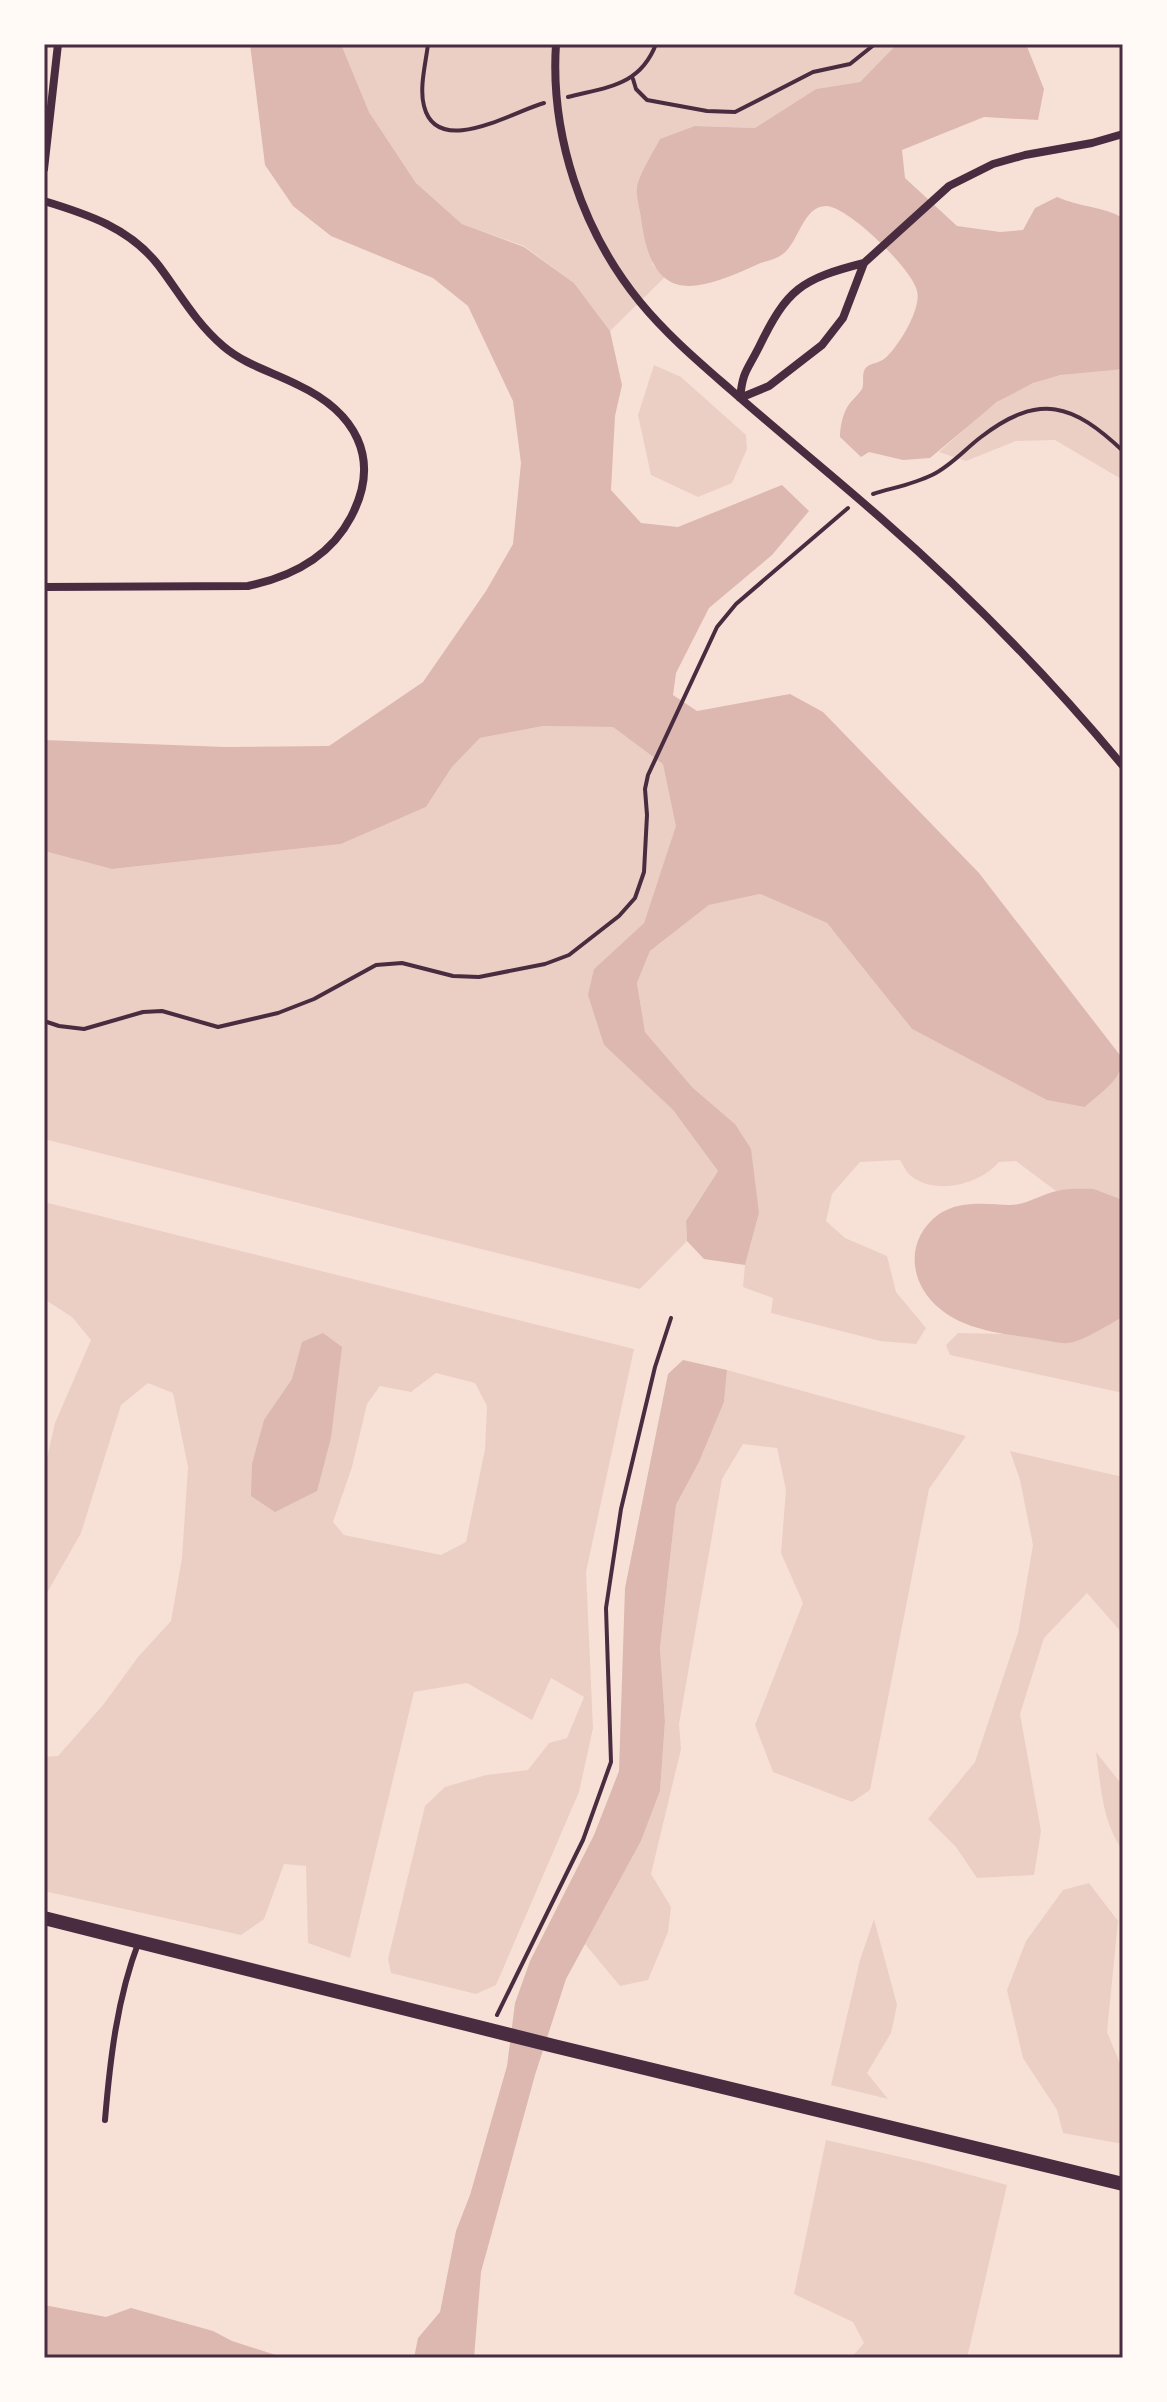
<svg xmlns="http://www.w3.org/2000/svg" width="1167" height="2402" font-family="'Golos Text',sans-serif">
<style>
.green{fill:#ebcfc5;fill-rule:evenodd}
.water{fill:#dcb8b0}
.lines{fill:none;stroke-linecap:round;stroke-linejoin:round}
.path{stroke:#4a2c40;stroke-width:4}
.service{stroke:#4a2c40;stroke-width:6}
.minor{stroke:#4a2c40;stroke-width:8}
.tertiary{stroke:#4a2c40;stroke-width:14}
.neatline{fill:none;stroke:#4a2c40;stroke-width:3}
</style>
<rect width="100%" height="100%" fill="#f7e1d7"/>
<path class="green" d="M 341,44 L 897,44 L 860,82 L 816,89 L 755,128 L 695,126 L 652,264 L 665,277 L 610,331 L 574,283 L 524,246 L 462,224 L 416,183 L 369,112 Z
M 654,365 L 681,377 L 746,435 L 747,449 L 732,483 L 698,497 L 651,475 L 638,415 Z
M 1117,367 L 1123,369 L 1123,480 L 1055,440 L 1016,441 L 966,461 L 939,452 C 969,426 998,395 1036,382 C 1062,373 1090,371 1117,367 Z
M 543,726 L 613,727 L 664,764 L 677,826 L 644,923 L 594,969 L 604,1045 L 673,1110 L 718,1171 L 686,1221 L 687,1241 L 640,1289 L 44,1139 L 44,851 L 112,869 L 341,844 L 426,807 L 452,767 L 480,738 Z
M 760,894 L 827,923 L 912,1029 L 1047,1099 L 1085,1107 L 1110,1085 L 1123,1069 L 1123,1200 L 1094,1189 L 1056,1191 L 1016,1161 L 999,1162 C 980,1184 936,1196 911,1176 C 907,1173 903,1165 900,1160 L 860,1162 L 832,1194 L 826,1221 L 845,1238 L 887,1256 L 896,1292 L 926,1328 L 916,1344 L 880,1341 L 771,1313 L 773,1298 L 743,1287 L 745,1265 L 759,1213 L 735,1124 L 693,1088 L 645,1032 L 637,983 L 650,951 L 709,905 Z
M 44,1202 L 634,1349 L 586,1572 L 593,1728 L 579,1792 L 496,1985 L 476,1994 L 391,1973 L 388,1959 L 425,1806 L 445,1787 L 486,1775 L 528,1770 L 549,1743 L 567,1738 L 584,1697 L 551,1678 L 532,1720 L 467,1683 L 414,1692 L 350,1958 L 308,1943 L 306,1866 L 284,1864 L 264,1919 L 241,1935 L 44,1891 L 44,1757 L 58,1756 L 103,1705 L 138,1657 L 171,1621 L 182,1558 L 188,1467 L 173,1393 L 148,1383 L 121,1405 L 81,1533 L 44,1598 L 44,1471 L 55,1423 L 91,1340 L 72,1317 L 44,1299 ZM 436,1373 L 475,1383 L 487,1406 L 485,1449 L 466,1542 L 441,1555 L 344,1535 L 333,1522 L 352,1467 L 367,1404 L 380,1386 L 411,1392 Z
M 1123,1317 L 1123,1393 L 950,1355 L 946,1345 L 958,1333 L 1004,1334 L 1068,1343 Z
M 727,1370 L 966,1436 L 929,1489 L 870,1790 L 852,1802 L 773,1772 L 755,1725 L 803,1603 L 781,1553 L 786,1490 L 777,1448 L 743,1444 L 722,1479 L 679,1724 L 681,1749 L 651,1874 L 671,1907 L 668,1932 L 648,1980 L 620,1986 L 585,1944 L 641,1841 L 660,1791 L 665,1721 L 660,1648 L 676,1505 L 699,1462 L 724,1402 Z
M 1010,1451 L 1123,1477 L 1123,1634 L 1087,1593 L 1044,1638 L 1020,1714 L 1041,1831 L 1034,1875 L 977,1878 L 956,1847 L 928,1819 L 975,1762 L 1018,1633 L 1033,1545 L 1020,1480 Z
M 1096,1752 L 1123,1786 L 1123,1851 C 1102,1822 1101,1787 1096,1752 Z
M 1089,1883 L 1118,1921 L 1107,2032 L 1121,2066 L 1123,2144 L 1063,2133 L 1057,2110 L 1023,2058 L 1007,1990 L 1026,1941 L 1063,1890 Z
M 874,1919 L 897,2005 L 891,2033 L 867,2073 L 888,2099 L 831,2085 L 860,1960 Z
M 826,2140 L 927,2163 L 1007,2185 L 967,2358 L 851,2358 L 864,2343 L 853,2322 L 794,2294 Z"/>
<path class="water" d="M 250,44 L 341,44 L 369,112 L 416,183 L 462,224 L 524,247 L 574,283 L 610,331 L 622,385 L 615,416 L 611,490 L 641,523 L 678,527 L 782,485 L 809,511 L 772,555 L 709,608 L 676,673 L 673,695 L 697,711 L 790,694 L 823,712 L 979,873 L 1123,1059 C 1123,1079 1099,1094 1085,1107 L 1047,1100 L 912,1029 L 827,923 L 760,894 L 709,905 L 650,951 L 637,983 L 645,1032 L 693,1088 L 735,1124 L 751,1149 L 759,1213 L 745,1265 L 704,1259 L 687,1241 L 686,1221 L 718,1171 L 673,1110 L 604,1045 L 588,995 L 594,969 L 644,923 L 676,826 L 663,764 L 613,727 L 543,726 L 480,738 L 452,767 L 426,807 L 341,844 L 112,869 L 44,851 L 44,740 L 225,747 L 329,746 L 423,682 L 486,591 L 513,544 L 521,463 L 513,401 L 468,306 L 433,278 L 331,236 L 293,206 L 265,165 Z
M 897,44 L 1026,44 L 1044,89 L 1038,120 L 984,117 L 902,150 L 905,178 L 957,226 L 1000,232 L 1023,230 L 1035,208 L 1057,197 C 1079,207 1102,206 1123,218 L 1123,369 L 1061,375 L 1033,383 L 997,402 L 930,458 L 903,460 L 869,452 L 861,457 L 840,437 C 840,426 843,412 850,403 C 854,398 859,394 862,389 C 865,382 860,371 868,366 C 872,363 879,363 884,359 C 898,348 922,308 917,291 C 913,270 848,206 826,206 C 803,206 799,242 783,254 C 775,260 765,261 756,265 C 691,295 652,303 641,218 C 640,209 636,197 637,188 C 638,176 654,151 660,139 L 695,126 L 755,128 L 816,89 L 860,82 Z
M 1094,1189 L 1123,1200 L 1123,1317 C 1109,1324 1082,1342 1068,1343 C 1061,1344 1051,1341 1043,1340 C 1009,1334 966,1332 939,1308 C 908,1282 905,1239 939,1214 C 960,1200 987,1204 1010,1205 C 1027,1205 1041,1194 1057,1191 C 1069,1188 1082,1189 1094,1189 Z
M 323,1333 L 342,1347 L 331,1438 L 317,1491 L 275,1512 L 251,1496 L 252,1464 L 264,1420 L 292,1379 L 302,1342 Z
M 683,1360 L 727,1370 L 724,1402 L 699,1462 L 676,1505 L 660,1648 L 665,1721 L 660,1791 L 641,1841 L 566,1979 L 535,2075 L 481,2272 L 474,2358 L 414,2358 L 418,2338 L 440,2312 L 456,2231 L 470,2195 L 507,2066 L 515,2003 L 530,1961 L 594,1835 L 619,1771 L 625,1588 L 668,1374 Z
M 44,2305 L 106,2317 L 131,2308 L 213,2331 L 232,2341 L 285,2358 L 44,2358 Z"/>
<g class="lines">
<path class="path" d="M 428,44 C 426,62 419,88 424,106 C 437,159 514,111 544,103
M 633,79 L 636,89 L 647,100 L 707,111 L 735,112 L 813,72 L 850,64 L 875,44
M 568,97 C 607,87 640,86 656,44
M 873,494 C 892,488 914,484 932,475 C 951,466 965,449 981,437 C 1040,392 1073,404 1123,451
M 44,1021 L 59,1026 L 84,1029 L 143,1012 L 162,1011 L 218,1027 L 278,1013 L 314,999 L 376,965 L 402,963 L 453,976 L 479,977 L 545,964 L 569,955 L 619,916 L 635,898 L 644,872 L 647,815 L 645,789 L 648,775 L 717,627 L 736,604 L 848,508
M 497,2015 L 583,1840 L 611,1762 L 606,1608 L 621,1509 L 655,1367 L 671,1318"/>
<path class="service" d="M 105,2120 C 110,2060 117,1998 139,1941"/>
<path class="minor" d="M 556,44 C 550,135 582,231 640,302 C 667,335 699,362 731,390 C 781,434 833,476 883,520 C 970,596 1049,677 1123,766
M 44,169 L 58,44
M 44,201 C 87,214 130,228 159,266 C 180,294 196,323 223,346 C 245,365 273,372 298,385 C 355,412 382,458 351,517 C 330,557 291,577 248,586 L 44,587
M 864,263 C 801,279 787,289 759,347 C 747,371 743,370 740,398 L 769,386 L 822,345 L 843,318 L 864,263 L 949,186 L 993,164 L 1025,155 L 1092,143 L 1123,134"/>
<path class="tertiary" d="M 44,1918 L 554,2046 L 1123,2184"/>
</g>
<rect width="1167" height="2402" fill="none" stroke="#fffaf5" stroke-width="92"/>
<rect x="46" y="46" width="1075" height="2310" class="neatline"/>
</svg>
